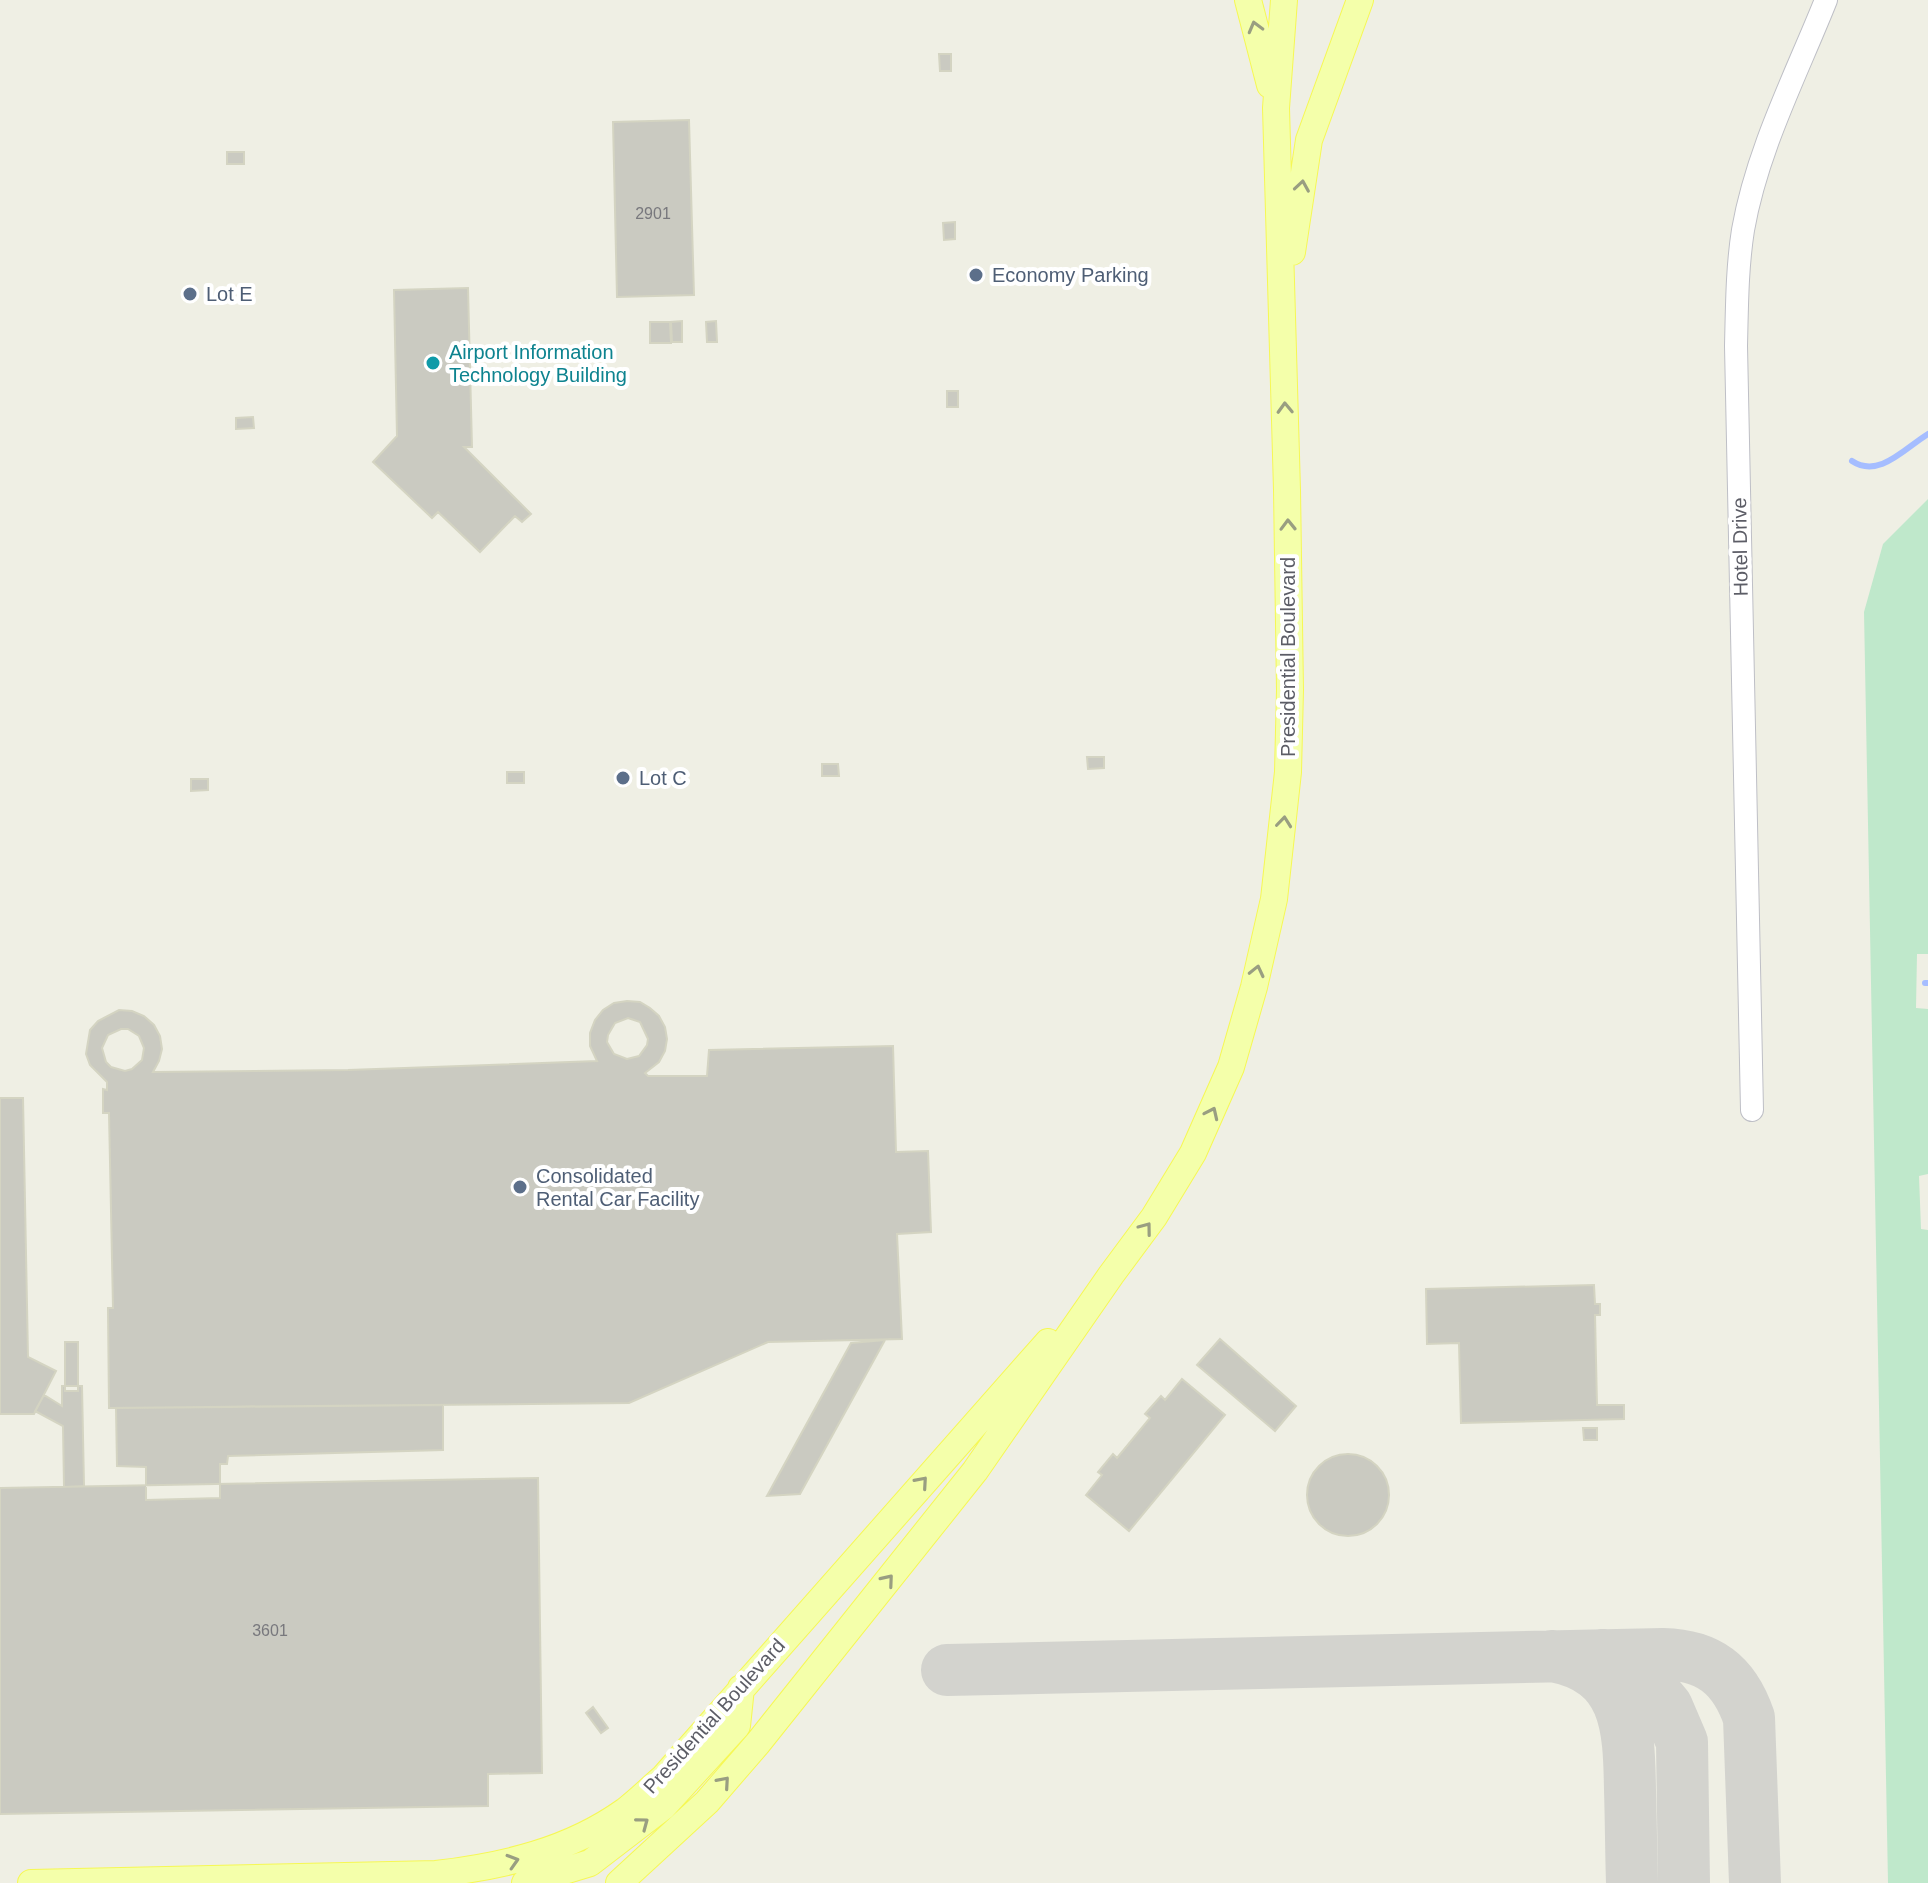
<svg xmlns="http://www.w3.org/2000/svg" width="1928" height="1883" font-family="Helvetica,sans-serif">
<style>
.green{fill:#bfe8cb}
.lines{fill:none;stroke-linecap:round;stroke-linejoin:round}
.stream{stroke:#a5bdff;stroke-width:6}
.taxiway{stroke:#d3d3ce;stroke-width:52}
.building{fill:#cacac1;stroke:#d4d4c2;stroke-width:2;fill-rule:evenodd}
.minor-casing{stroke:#bebfc6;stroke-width:24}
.major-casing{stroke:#f6f854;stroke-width:28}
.minor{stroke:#fff;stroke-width:22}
.major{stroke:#f4ffaa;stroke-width:26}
.oneway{stroke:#999e81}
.service-dot{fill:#5c6f8a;stroke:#fff;stroke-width:3}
.culture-dot{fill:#0f9aa8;stroke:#fff;stroke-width:3}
.labels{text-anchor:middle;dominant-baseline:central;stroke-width:8;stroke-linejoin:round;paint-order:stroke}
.number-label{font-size:16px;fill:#78787d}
.service-label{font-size:20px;fill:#4e5e75;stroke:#fff;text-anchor:start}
.culture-label{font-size:20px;fill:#0d838f;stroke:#fff;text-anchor:start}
.street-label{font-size:20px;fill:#5c5d66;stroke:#fff}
</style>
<rect width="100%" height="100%" fill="#efefe4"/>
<path class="green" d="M 1928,499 L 1928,954 L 1917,954 L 1916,1008 L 1928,1009 L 1928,1174 L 1919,1176 L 1921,1229 L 1928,1230 L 1928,1883 L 1888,1883 L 1864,612 L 1883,544 Z"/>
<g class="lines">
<path class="stream" d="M 1852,461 C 1879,479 1905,448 1928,434
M 1925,983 L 1928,983"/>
<path class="taxiway" d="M 1602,1655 L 1652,1689 L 1667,1707 L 1682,1742 L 1684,1883
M 1552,1656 C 1627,1670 1629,1726 1630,1790 C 1631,1821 1631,1852 1632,1883
M 947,1670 L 1663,1654 C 1708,1655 1734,1674 1749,1718 L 1755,1883"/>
</g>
<path class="building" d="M 939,54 L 951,54 L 951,71 L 940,71 Z
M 689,120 L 694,295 L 617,297 L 613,122 Z
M 227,152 L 244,152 L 244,164 L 227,164 Z
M 955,222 L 955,239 L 944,240 L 943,223 Z
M 468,288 L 472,447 L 464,447 L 531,514 L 522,522 L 515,516 L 480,552 L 438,512 L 432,518 L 373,462 L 397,436 L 394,290 Z
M 682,321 L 682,342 L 672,342 L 671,322 Z
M 716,321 L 717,342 L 707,342 L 706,322 Z
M 650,322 L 670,322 L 671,343 L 650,343 Z
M 947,391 L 958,391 L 958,407 L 947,407 Z
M 253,417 L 254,428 L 236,429 L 236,418 Z
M 1087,757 L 1104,757 L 1104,768 L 1088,769 Z
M 822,764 L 838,764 L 839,776 L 822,776 Z
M 507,772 L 524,772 L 524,783 L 507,783 Z
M 191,779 L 208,779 L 208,790 L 191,791 Z
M 627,1001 L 640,1002 L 650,1008 L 659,1016 L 665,1027 L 667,1039 L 665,1051 L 659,1062 L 645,1073 L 648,1076 L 707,1076 L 709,1050 L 893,1046 L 896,1152 L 928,1151 L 931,1232 L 897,1234 L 902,1339 L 768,1342 L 629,1403 L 109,1408 L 108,1308 L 113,1308 L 109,1113 L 103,1113 L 103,1089 L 107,1090 L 107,1082 L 90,1065 L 86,1054 L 90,1030 L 98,1021 L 119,1010 L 132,1011 L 144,1016 L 154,1025 L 160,1036 L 162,1049 L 159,1061 L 153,1072 L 348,1070 L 597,1061 L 590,1046 L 590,1033 L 595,1020 L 603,1010 L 614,1003 ZM 628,1018 L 640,1022 L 648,1039 L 647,1045 L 639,1056 L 627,1059 L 614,1054 L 607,1042 L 608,1035 L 615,1023 ZM 121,1029 L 128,1029 L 139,1036 L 144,1048 L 142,1060 L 132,1069 L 125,1071 L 111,1067 L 106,1062 L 102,1048 L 108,1035 Z
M 0,1098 L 23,1098 L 28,1357 L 56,1371 L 34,1414 L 0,1414 Z
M 1594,1285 L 1595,1304 L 1600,1304 L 1600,1315 L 1595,1315 L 1597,1405 L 1624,1405 L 1624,1419 L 1461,1423 L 1459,1343 L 1427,1344 L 1426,1289 Z
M 1220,1339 L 1296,1406 L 1275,1431 L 1197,1365 Z
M 885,1340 L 800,1494 L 767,1496 L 851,1343 Z
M 65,1342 L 78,1342 L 78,1391 L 65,1391 Z
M 1182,1379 L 1225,1415 L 1129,1531 L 1086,1495 L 1102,1475 L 1098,1472 L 1113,1454 L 1117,1458 L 1150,1418 L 1145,1414 L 1161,1396 L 1165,1400 Z
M 62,1386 L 82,1386 L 84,1486 L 64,1487 L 63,1426 L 35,1411 L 44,1395 L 62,1406 Z
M 443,1405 L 443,1450 L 228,1456 L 227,1464 L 220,1464 L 220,1498 L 146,1500 L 146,1467 L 117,1466 L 116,1408 Z
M 1583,1428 L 1597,1428 L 1597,1440 L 1584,1440 Z
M1307 1495a41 41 0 1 1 82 0a41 41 0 1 1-82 0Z
M 538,1478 L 542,1773 L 488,1774 L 488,1806 L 0,1814 L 0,1488 Z
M 593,1707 L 608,1728 L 601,1733 L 586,1713 Z"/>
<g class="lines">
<defs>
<path id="minor" d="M 1752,1110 L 1736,346 C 1737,307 1737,268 1743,230 C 1757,150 1796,75 1826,0"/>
<path id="major" d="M 1248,0 L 1270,85
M 1292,252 L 1309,140 L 1360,0
M 31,1883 L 436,1874 C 504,1866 569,1851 625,1811 C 638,1801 650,1789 663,1778 L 1048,1342
M 525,1883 L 590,1863 L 663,1807 L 737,1726 L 741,1688
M 619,1883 L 707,1802 L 758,1743 L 975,1471 L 1111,1275 L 1154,1217 L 1193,1153 L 1231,1067 L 1254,987 L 1274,899 L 1288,772 L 1290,690 L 1287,490 L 1276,108 L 1284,0"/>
</defs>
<use href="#minor" class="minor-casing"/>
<use href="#major" class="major-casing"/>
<use href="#minor" class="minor"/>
<use href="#major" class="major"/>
</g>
<defs><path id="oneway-chevron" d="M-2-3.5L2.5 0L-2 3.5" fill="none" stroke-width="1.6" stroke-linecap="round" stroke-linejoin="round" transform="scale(2)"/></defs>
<g class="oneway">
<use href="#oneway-chevron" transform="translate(1255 27) rotate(-105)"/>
<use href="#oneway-chevron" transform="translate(1302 186) rotate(-81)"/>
<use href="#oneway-chevron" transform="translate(1285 408) rotate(-92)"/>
<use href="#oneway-chevron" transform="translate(1288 525) rotate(-91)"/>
<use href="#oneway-chevron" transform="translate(1284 822) rotate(-84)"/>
<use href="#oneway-chevron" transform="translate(1257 971) rotate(-77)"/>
<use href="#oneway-chevron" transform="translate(1212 1113) rotate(-65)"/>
<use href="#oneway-chevron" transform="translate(1146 1228) rotate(-53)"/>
<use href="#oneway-chevron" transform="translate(922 1482) rotate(-49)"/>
<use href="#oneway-chevron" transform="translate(888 1580) rotate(-50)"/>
<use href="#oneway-chevron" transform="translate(724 1782) rotate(-49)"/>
<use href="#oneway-chevron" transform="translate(643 1823) rotate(-37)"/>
<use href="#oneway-chevron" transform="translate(513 1861) rotate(-17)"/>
</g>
<g class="service-dot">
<circle cx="976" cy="275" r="8"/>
<circle cx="190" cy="294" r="8"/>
<circle cx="623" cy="778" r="8"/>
<circle cx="520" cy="1187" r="8"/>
</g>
<circle class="culture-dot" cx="433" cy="363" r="8"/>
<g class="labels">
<g class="number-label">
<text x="653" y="213">2901</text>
<text x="270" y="1630">3601</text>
</g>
<g class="service-label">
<text x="992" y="275">Economy Parking</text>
<text x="206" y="294">Lot E</text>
<text x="639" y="778">Lot C</text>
<text x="536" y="1176">Consolidated<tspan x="536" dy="23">Rental Car Facility</tspan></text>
</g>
<g class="culture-label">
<text x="449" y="352">Airport Information<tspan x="449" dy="23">Technology Building</tspan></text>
</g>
<g class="street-label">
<text transform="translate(1740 547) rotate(-91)">Hotel Drive</text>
<text transform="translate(1288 657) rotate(-90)">Presidential Boulevard</text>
<text transform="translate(714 1716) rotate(-48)">Presidential Boulevard</text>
</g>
</g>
</svg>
